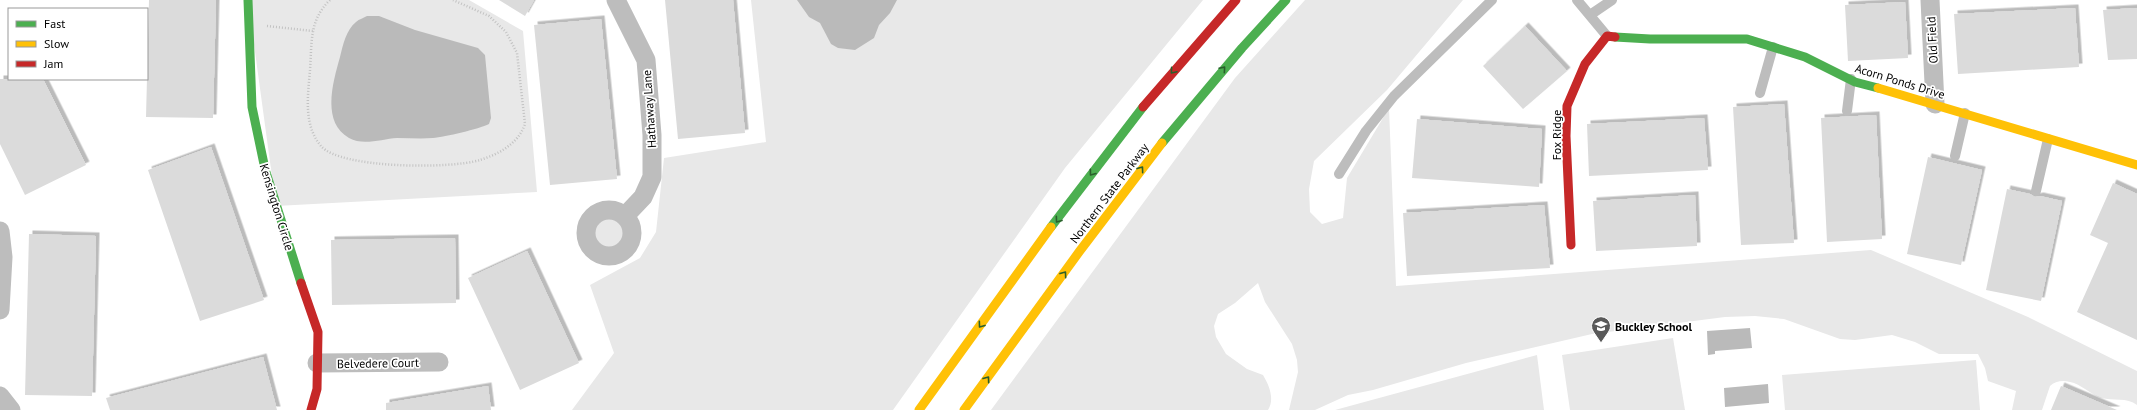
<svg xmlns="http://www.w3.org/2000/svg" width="2137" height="410" font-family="'PT Sans',sans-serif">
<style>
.green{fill:#e8e8e8}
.water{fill:#bababa}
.building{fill:#dbdbdb;filter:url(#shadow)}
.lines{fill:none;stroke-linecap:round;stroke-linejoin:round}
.path{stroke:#c2c2c2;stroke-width:2.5;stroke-dasharray:1 2;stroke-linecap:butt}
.lane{stroke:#bdbdbd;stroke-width:10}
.street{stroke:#bdbdbd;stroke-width:19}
.fast{stroke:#4caf50;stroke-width:9}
.slow{stroke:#ffc107;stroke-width:9}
.jam{stroke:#c62828;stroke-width:9}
.oneway{stroke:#2a602c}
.labels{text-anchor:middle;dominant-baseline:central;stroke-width:3.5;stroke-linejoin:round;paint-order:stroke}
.street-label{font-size:12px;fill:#000;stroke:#fff}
.poi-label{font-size:12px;font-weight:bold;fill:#000;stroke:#fff;text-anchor:start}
</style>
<defs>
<filter id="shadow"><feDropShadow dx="3.5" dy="-3.5" stdDeviation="0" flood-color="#0004"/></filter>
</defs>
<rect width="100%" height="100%" fill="#fff"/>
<path class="green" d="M 248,0 L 469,0 L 523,31 L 537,192 L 276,206 Z
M 751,0 L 1203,0 L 1065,168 L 893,410 L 572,410 L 614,353 L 590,285 L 640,258 L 656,232 L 664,158 L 766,142 Z
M 1305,0 L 1463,0 L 1387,90 L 1314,161 L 1309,189 L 1310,212 L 1322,224 L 1343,218 L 1347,178 L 1389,108 L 1396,286 L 1871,250 L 2028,317 L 2137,371 L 2137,405 C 2127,397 2113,401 2101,398 C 2090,394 2081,384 2070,382 C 2063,380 2055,381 2050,386 L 2042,410 L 2012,410 L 2016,391 L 1988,381 L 1985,368 L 1978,354 L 1939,354 L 1915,342 L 1892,335 L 1855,340 L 1840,339 L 1784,319 L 1755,316 L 1725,317 L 1592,334 L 1466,363 L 1373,390 L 1348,395 L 1315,410 L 1289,410 L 1298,372 L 1297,360 L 1292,344 L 1265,302 L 1258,283 L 1235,303 L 1218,314 L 1214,326 L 1216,337 L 1226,354 L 1247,369 L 1263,375 C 1269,385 1275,399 1268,410 L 991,410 L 1235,78 Z
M585 233a23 23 0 1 1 46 0a23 23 0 1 1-46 0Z
M 1673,338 L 1685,410 L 1570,410 L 1562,355 Z
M 1537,355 L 1544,410 L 1335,410 Z
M 1976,360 L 1980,410 L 1785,410 L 1782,375 Z"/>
<path class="water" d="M 797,0 L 897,0 L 890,13 L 879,25 L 874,38 L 855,50 L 838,48 L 831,44 L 820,23 L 809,17 Z
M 367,16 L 379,16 L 415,30 L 478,48 L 485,55 L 491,118 L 489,124 C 479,129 445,137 433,138 C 421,139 409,138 397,138 C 382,139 363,146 349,138 C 321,122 333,82 340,57 C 343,45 346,30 356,22 C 359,19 364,18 367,16 Z
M 1750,328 L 1752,348 L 1715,351 L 1715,354 L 1708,355 L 1707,331 Z
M 1768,384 L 1769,403 L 1725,407 L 1724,388 Z"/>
<path class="building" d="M 149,0 L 216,0 L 213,118 L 146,117 Z
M 499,0 L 534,0 L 525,16 Z
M 665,0 L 733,0 L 745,133 L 678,139 Z
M 1905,2 L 1908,58 L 1848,61 L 1845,5 Z
M 2075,8 L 2079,67 L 1958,74 L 1954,14 Z
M 2137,8 L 2137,59 L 2108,60 L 2103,10 Z
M 601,19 L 617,179 L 550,185 L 534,25 Z
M 1525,26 L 1567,71 L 1523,109 L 1483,66 Z
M 0,79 L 43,79 L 86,165 L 25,195 L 0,144 Z
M 1784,104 L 1794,243 L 1741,245 L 1733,107 Z
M 1876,115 L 1882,239 L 1827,242 L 1821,118 Z
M 1704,118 L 1708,170 L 1589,176 L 1587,124 Z
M 1417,119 L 1542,129 L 1539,187 L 1412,178 Z
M 211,147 L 264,300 L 200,321 L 148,170 Z
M 1928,157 L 1982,170 L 1961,265 L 1907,254 Z
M 2113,183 L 2137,194 L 2137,340 L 2077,312 L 2108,243 L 2090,235 Z
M 2007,189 L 2030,194 L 2035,197 L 2040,196 L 2062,201 L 2041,301 L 1986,290 Z
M 1695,195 L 1697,246 L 1596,251 L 1593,201 Z
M 1544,205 L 1550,268 L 1407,276 L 1403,213 Z
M 29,234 L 96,236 L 92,396 L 25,395 Z
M 455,238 L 456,303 L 332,305 L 331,240 Z
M 527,251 L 579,363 L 520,390 L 468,278 Z
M 263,357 L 277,410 L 110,410 L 106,398 Z
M 488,386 L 491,410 L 386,410 L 386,403 Z
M 2061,386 L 2117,410 L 2051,410 Z"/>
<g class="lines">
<path class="path" d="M 330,0 C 309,20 312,43 310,70 C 308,95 303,125 321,146 C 340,169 452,169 480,160 C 499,154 518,144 525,124 L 517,53 L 506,32 L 489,16 L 453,0
M 267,26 L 313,31"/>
<path class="lane" d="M 1577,0 L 1607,36
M 1590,15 L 1612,0
M 1760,93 L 1773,47
M 1847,111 L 1851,79
M 1955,156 L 1965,113
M 1339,174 L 1366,131 L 1394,96 L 1492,0
M 2036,191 L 2048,139"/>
<path class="street" d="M 616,0 L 646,60 L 652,135 L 652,177 L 643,197 L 625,216
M 1930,0 L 1935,104
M586 233a23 23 0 1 1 46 0a23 23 0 1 1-46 0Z
M 0,231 L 3,257 L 0,310
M 317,363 L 439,362
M 0,396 L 11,410"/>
<path class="fast" d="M 248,0 L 252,107 L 265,169 L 301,283
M 1615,37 L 1650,39 L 1747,39 L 1805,57 L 1855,82 L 1878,88
M 1162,143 L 1242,48 L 1286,0
M 1051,227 L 1143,107"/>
<path class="slow" d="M 1878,88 L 2137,165
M 919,410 L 1051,227
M 964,410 L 1079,252 L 1162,143"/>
<path class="jam" d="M 1143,107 L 1236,0
M 1571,245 L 1566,136 L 1567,106 L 1585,64 L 1607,36 L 1615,37
M 301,283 L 318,332 L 317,389 L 311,410"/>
</g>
<defs><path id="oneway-chevron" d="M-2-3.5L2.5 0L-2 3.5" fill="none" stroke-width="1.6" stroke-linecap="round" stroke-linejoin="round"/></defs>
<g class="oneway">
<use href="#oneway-chevron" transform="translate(1223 69) rotate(-49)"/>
<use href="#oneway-chevron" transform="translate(1173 71) rotate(130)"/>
<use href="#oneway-chevron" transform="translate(1141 169) rotate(-54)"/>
<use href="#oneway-chevron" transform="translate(1092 173) rotate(127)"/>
<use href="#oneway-chevron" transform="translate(1058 220) rotate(126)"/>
<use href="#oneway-chevron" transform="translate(1064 274) rotate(-54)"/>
<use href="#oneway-chevron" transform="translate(981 325) rotate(126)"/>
<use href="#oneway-chevron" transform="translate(987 379) rotate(-54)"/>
</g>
<defs>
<symbol id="school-pin" viewBox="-11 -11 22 30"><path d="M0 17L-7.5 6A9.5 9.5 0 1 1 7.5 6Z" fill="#595959" stroke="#fff"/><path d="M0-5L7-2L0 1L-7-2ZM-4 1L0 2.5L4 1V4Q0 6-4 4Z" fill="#fff"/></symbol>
</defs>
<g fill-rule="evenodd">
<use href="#school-pin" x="1590" y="315" width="22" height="30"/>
</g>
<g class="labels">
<g class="street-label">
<text transform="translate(1932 40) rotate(-93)">Old Field</text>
<text transform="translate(1900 81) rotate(17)">Acorn Ponds Drive</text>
<text transform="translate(649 109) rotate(-94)">Hathaway Lane</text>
<text transform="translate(1556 135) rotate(-90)">Fox Ridge</text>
<text transform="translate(1109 193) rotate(-53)">Northern State Parkway</text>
<text transform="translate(277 207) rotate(73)">Kensington Circle</text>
<text transform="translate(378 363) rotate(-1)">Belvedere Court</text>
</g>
<g class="poi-label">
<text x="1615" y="326">Buckley School</text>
</g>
</g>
<rect x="8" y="8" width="140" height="72" fill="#ffffff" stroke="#999999"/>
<rect x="16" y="21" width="20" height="6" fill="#4caf50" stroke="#999999"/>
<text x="44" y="28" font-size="12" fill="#000000">Fast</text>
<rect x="16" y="41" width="20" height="6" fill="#ffc107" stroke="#999999"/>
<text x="44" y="48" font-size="12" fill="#000000">Slow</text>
<rect x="16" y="61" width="20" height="6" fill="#c62828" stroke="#999999"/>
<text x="44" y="68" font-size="12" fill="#000000">Jam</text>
</svg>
